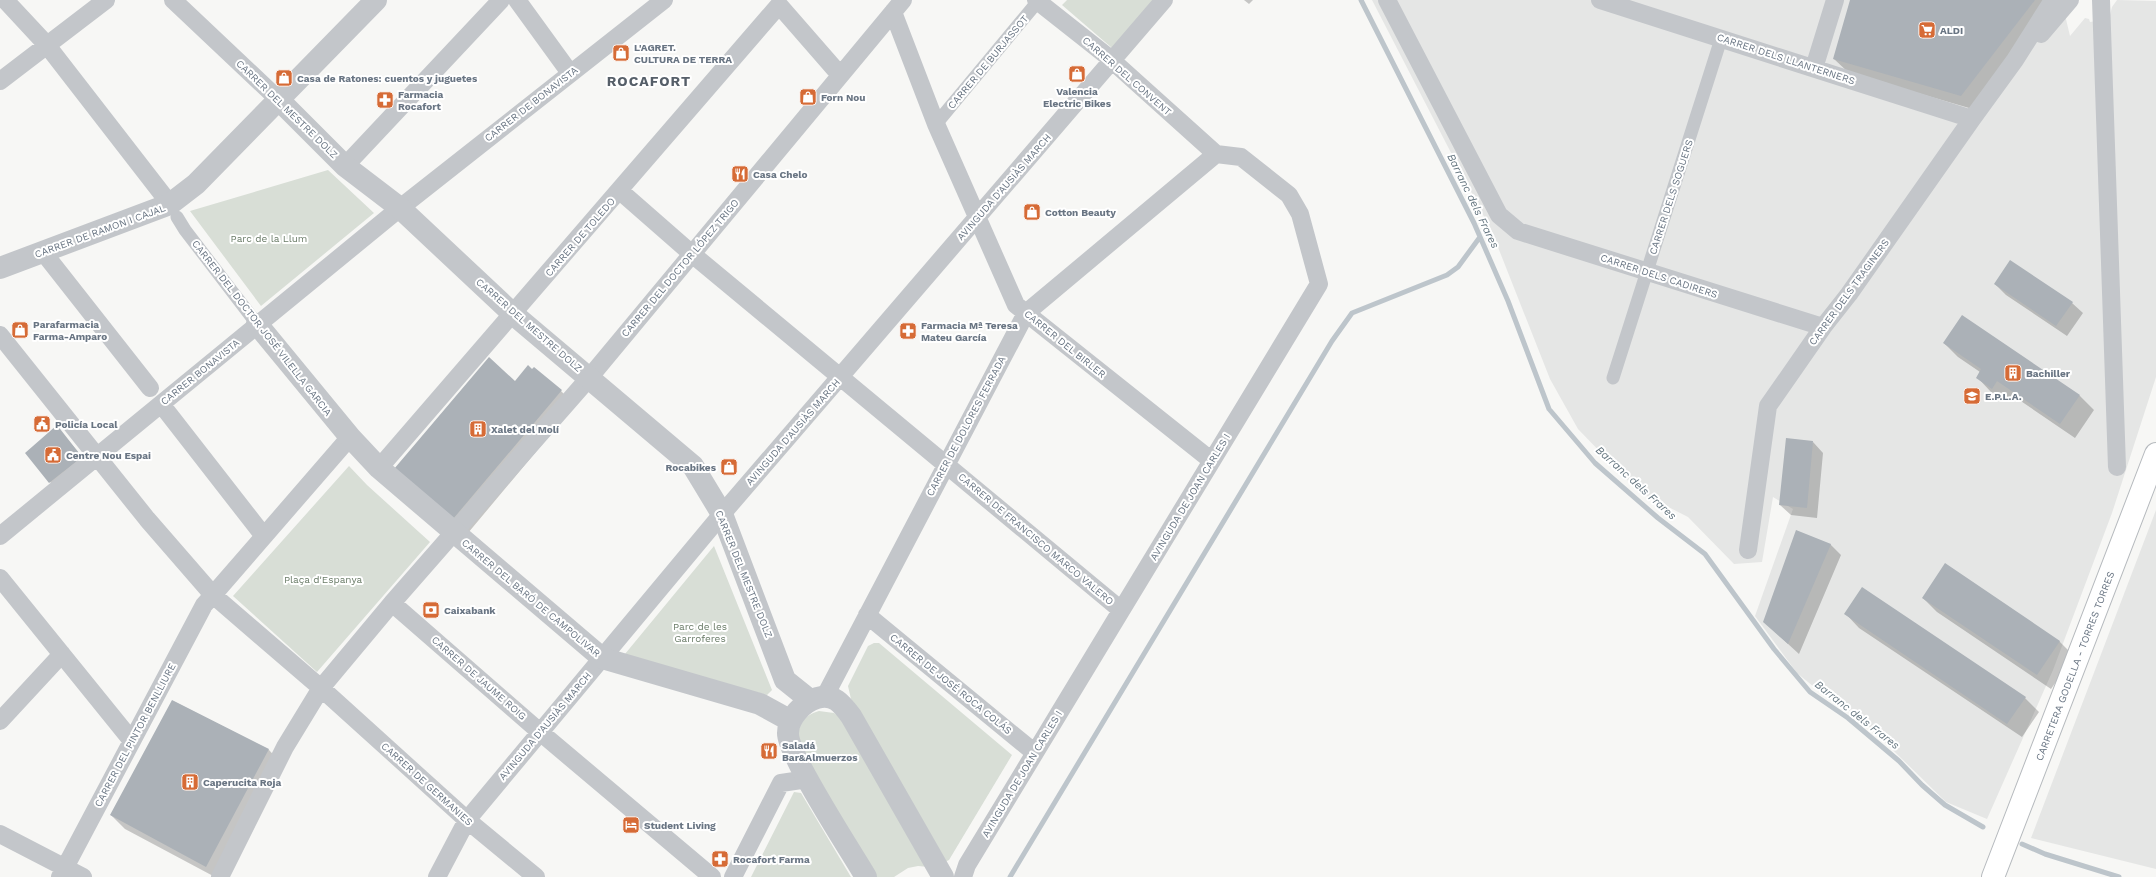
<svg xmlns="http://www.w3.org/2000/svg" width="2156" height="877" font-family="'Work Sans',sans-serif">
<style>
.built{fill:#e5e6e5}
.green{fill:#d8ded6}
.shadow{fill:#0003}
.lines{fill:none;stroke-linecap:round;stroke-linejoin:round}
.stream{stroke:#bdc5cb;stroke-width:5}
.building{fill:#abb1b7}
.secondary-casing{stroke:#b6babe;stroke-width:24}
.pedestrian{stroke:#c3c6ca;stroke-width:13}
.minor{stroke:#c3c6ca;stroke-width:18}
.tertiary{stroke:#c3c6ca;stroke-width:22}
.secondary{stroke:#fff;stroke-width:22}
.labels{text-anchor:middle;dominant-baseline:central;stroke-width:4;stroke-linejoin:round;paint-order:stroke}
.poi-label{font-size:10px;font-weight:bold;fill:#697583;stroke:#fff;text-anchor:start}
.street-label{font-size:10px;fill:#697583;stroke:#fff}
.park-label{font-size:10px;fill:#697b67;stroke:#fff}
.water-label{font-size:11px;font-style:italic;fill:#64757f;stroke:#fff}
.district-label{font-size:14px;font-weight:bold;letter-spacing:1px;fill:#565f69;stroke:#fff}
</style>
<rect width="100%" height="100%" fill="#f7f7f5"/>
<path class="built" d="M 1372,0 L 2067,0 L 2065,15 L 2070,36 L 2085,18 L 2089,19 L 2090,22 L 2109,19 L 2112,7 L 2117,0 L 2156,1 L 2156,377 L 2112,513 L 2053,670 L 1987,819 L 1946,802 L 1858,716 L 1825,696 L 1797,673 L 1755,616 L 1793,509 L 1773,497 L 1762,562 L 1734,564 L 1688,517 L 1639,492 L 1578,429 L 1550,379 L 1492,232 Z
M 2156,510 L 2156,869 L 2031,838 Z"/>
<path class="green" d="M 1067,0 L 1154,0 L 1112,48 L 1062,5 Z
M 328,170 L 374,213 L 261,306 L 190,211 Z
M 349,466 L 367,485 L 430,542 L 317,672 L 233,596 Z
M 714,546 L 772,690 L 767,695 L 627,658 L 625,654 Z
M 874,643 L 879,643 L 1012,755 L 949,860 L 945,862 L 851,699 L 848,686 L 868,646 Z
M 819,711 L 834,713 L 842,719 L 929,867 L 918,866 L 908,868 L 894,877 L 871,877 L 796,741 C 800,724 802,716 819,711 Z
M 794,792 L 801,793 L 851,877 L 751,877 Z"/>
<path class="shadow" d="M 1244,0 L 1253,0 L 1249,4 Z
M 1852,0 L 2060,0 L 1976,110 L 1849,73 L 1834,59 Z
M 1995,284 L 2072,303 L 2083,313 L 2067,336 L 2006,295 Z
M 1944,343 L 2080,396 L 2094,410 L 2075,438 L 2012,395 L 2007,402 L 1991,392 L 1977,377 L 1980,372 L 1958,357 Z
M 515,382 L 561,391 L 575,405 L 468,533 L 410,483 Z
M 57,427 L 92,468 L 61,493 L 50,482 Z
M 1813,442 L 1823,453 L 1817,518 L 1791,515 L 1780,505 Z
M 1830,544 L 1841,555 L 1799,654 L 1775,632 Z
M 1923,598 L 2059,641 L 2074,656 L 2051,689 L 1937,612 Z
M 1845,613 L 2025,698 L 2039,712 L 2022,737 L 1859,628 Z
M 173,701 L 269,750 L 283,765 L 215,877 L 125,829 L 111,815 Z"/>
<g class="lines">
<path class="stream" d="M 1361,0 L 1474,223 L 1508,301 L 1549,409 L 1595,463 L 1658,518 L 1705,554 L 1774,649 L 1810,692 L 1848,718 L 1899,761 L 1922,785 L 1945,805 L 1983,827
M 2022,844 L 2045,854 L 2119,877
M 1010,877 L 1332,341 L 1352,313 L 1447,275 L 1458,267 L 1480,237"/>
</g>
<path class="building" d="M 1850,0 L 2035,0 L 1961,96 L 1833,59 Z
M 2010,260 L 2073,302 L 2056,326 L 1994,284 Z
M 1962,315 L 2080,395 L 2060,424 L 1997,381 L 1992,389 L 1976,378 L 1981,369 L 1943,343 Z
M 489,357 L 515,381 L 528,365 L 532,369 L 534,367 L 562,390 L 453,519 L 394,469 Z
M 57,425 L 82,457 L 49,483 L 25,453 Z
M 1786,438 L 1813,441 L 1807,508 L 1779,505 Z
M 1796,530 L 1831,544 L 1788,644 L 1763,622 Z
M 1945,563 L 2060,641 L 2037,675 L 1922,598 Z
M 1862,587 L 2026,697 L 2007,724 L 1844,614 Z
M 172,700 L 269,749 L 206,867 L 110,815 Z"/>
<g class="lines">
<defs>
<path id="secondary" d="M 1993,877 L 2156,454"/>
</defs>
<use href="#secondary" class="secondary-casing"/>
<path class="pedestrian" d="M 936,124 L 1039,0
M 177,217 L 185,230 L 257,324
M 1613,378 L 1721,39"/>
<path class="minor" d="M 5,0 L 46,44 L 170,204
M 173,0 L 280,101
M 517,0 L 570,73
M 1036,0 L 1107,56 L 1216,154
M 1387,0 L 1499,215 L 1518,231 L 1823,327
M 1600,0 L 1972,119
M 2101,0 L 2117,467
M 893,12 L 936,124 L 1016,305 L 1212,461
M 2041,34 L 2070,0
M 1814,68 L 1835,0
M 0,81 L 106,0
M 345,166 L 501,0
M 620,191 L 692,254 L 1121,610
M 43,252 L 150,388
M 0,335 L 147,519 L 213,595 L 204,605 L 60,877
M 161,404 L 263,535
M 350,437 L 213,595 L 321,688 L 467,820 L 536,877
M 379,468 L 779,5 L 840,75
M 0,536 L 400,208 L 664,0
M 1748,550 L 1768,406 L 1823,327 L 1849,294 L 1972,119 L 2015,60 L 2053,0
M 0,578 L 132,741
M 392,603 L 540,732 L 712,877
M 867,615 L 1035,753
M 825,696 L 1026,313 L 1216,154
M 0,721 L 62,654
M 0,834 L 83,877
M 220,877 L 285,747 L 321,688 L 392,603 L 589,378 L 903,0
M 437,877 L 467,820 L 722,514 L 1164,0
M 733,877 L 781,783 L 808,779
M 963,877 L 967,865 L 1319,284 L 1300,214 L 1289,195 L 1241,157 L 1216,154"/>
<path class="tertiary" d="M 280,101 L 345,166 L 400,208 L 513,314 L 693,466 L 722,514 L 785,680 L 810,700
M 0,268 L 170,204 L 196,184 L 376,0
M 257,324 L 350,437 L 379,468 L 602,658 L 760,704 L 791,721
M 866,877 C 852,853 787,754 788,733 C 788,718 803,702 817,698 C 834,693 842,704 851,716 L 943,877"/>
<use href="#secondary" class="secondary"/>
</g>
<defs>
<symbol id="supermarket-square" viewBox="-11 -11 22 22"><rect x="-9" y="-9" width="18" height="18" rx="4" fill="#d66b36" stroke="#fff"/><path d="M-6-5.5h2.5l.6 2H6L4.5 2H-2.5L-4.4-4H-6ZM-1.5 3.2a1.3 1.3 0 1 0 .1 0ZM3 3.2a1.3 1.3 0 1 0 .1 0Z" fill="#fff"/></symbol>
<symbol id="shop-square" viewBox="-11 -11 22 22"><rect x="-9" y="-9" width="18" height="18" rx="4" fill="#d66b36" stroke="#fff"/><path d="M-5-2.5h2.3a2.7 3.5 0 0 1 5.4 0H5L5.5 6h-11ZM-1.5-2.5h3a1.5 2.3 0 0 0-3 0Z" fill="#fff"/></symbol>
<symbol id="pharmacy-square" viewBox="-11 -11 22 22"><rect x="-9" y="-9" width="18" height="18" rx="4" fill="#d66b36" stroke="#fff"/><path d="M-2-6h4v4h4v4h-4v4h-4v-4h-4v-4h4Z" fill="#fff"/></symbol>
<symbol id="restaurant-square" viewBox="-11 -11 22 22"><rect x="-9" y="-9" width="18" height="18" rx="4" fill="#d66b36" stroke="#fff"/><path d="M-5-6h1v4h1v-4h1v4h1v-4h1v5L-1.5 .5V6h-2V.5L-5-1ZM5-6V6H3V1.5H1.5Q1.5-4 5-6Z" fill="#fff"/></symbol>
<symbol id="building-square" viewBox="-11 -11 22 22"><rect x="-9" y="-9" width="18" height="18" rx="4" fill="#d66b36" stroke="#fff"/><path d="M-4-6H4V6H1V3H-1V6H-4ZM-2.5-4.3h1.7v1.8h-1.7ZM.8-4.3h1.7v1.8H.8ZM-2.5-1h1.7V.8h-1.7ZM.8-1h1.7V.8H.8Z" fill="#fff"/></symbol>
<symbol id="school-square" viewBox="-11 -11 22 22"><rect x="-9" y="-9" width="18" height="18" rx="4" fill="#d66b36" stroke="#fff"/><path d="M0-5L7-2L0 1L-7-2ZM-4 1L0 2.5L4 1V4Q0 6-4 4Z" fill="#fff"/></symbol>
<symbol id="civic-square" viewBox="-11 -11 22 22"><rect x="-9" y="-9" width="18" height="18" rx="4" fill="#d66b36" stroke="#fff"/><path d="M-.6-6.5H3V-4.5H.6V-3L4-1V1h2V6H-6V1h2V-1L-.6-3ZM-1.2 2.5V6h2.4V2.5Z" fill="#fff"/></symbol>
<symbol id="bank-square" viewBox="-11 -11 22 22"><rect x="-9" y="-9" width="18" height="18" rx="4" fill="#d66b36" stroke="#fff"/><path d="M-6-4H6V4H-6ZM0-2.3a2.3 2.3 0 1 0 0 4.6a2.3 2.3 0 1 0 0-4.6Z" fill="#fff"/></symbol>
<symbol id="hotel-square" viewBox="-11 -11 22 22"><rect x="-9" y="-9" width="18" height="18" rx="4" fill="#d66b36" stroke="#fff"/><path d="M-6-4.5h1.5V1H6V5H4.5V3h-9V5H-6ZM-4 0a1.8 1.8 0 1 1 3.6 0ZM.5 0V-2.5h3Q6-2.5 6 0Z" fill="#fff"/></symbol>
</defs>
<g fill-rule="evenodd">
<use href="#supermarket-square" x="1917" y="20" width="20" height="20"/>
<use href="#shop-square" x="611" y="43" width="20" height="20"/>
<use href="#shop-square" x="1067" y="64" width="20" height="20"/>
<use href="#shop-square" x="274" y="68" width="20" height="20"/>
<use href="#shop-square" x="798" y="87" width="20" height="20"/>
<use href="#pharmacy-square" x="375" y="90" width="20" height="20"/>
<use href="#restaurant-square" x="730" y="164" width="20" height="20"/>
<use href="#shop-square" x="1022" y="202" width="20" height="20"/>
<use href="#shop-square" x="10" y="320" width="20" height="20"/>
<use href="#pharmacy-square" x="898" y="321" width="20" height="20"/>
<use href="#building-square" x="2003" y="363" width="20" height="20"/>
<use href="#school-square" x="1962" y="386" width="20" height="20"/>
<use href="#civic-square" x="32" y="414" width="20" height="20"/>
<use href="#building-square" x="468" y="419" width="20" height="20"/>
<use href="#civic-square" x="43" y="445" width="20" height="20"/>
<use href="#shop-square" x="719" y="457" width="20" height="20"/>
<use href="#bank-square" x="421" y="600" width="20" height="20"/>
<use href="#restaurant-square" x="759" y="741" width="20" height="20"/>
<use href="#building-square" x="180" y="772" width="20" height="20"/>
<use href="#hotel-square" x="621" y="815" width="20" height="20"/>
<use href="#pharmacy-square" x="710" y="849" width="20" height="20"/>
</g>
<g class="labels">
<g class="poi-label">
<text x="1940" y="30">ALDI</text>
<text x="634" y="47">L'AGRET.<tspan x="634" dy="12">CULTURA DE TERRA</tspan></text>
<text x="297" y="78">Casa de Ratones: cuentos y juguetes</text>
<text x="1077" y="91" text-anchor="middle">Valencia<tspan x="1077" dy="12">Electric Bikes</tspan></text>
<text x="398" y="94">Farmacia<tspan x="398" dy="12">Rocafort</tspan></text>
<text x="821" y="97">Forn Nou</text>
<text x="753" y="174">Casa Chelo</text>
<text x="1045" y="212">Cotton Beauty</text>
<text x="33" y="324">Parafarmacia<tspan x="33" dy="12">Farma-Amparo</tspan></text>
<text x="921" y="325">Farmacia Mª Teresa<tspan x="921" dy="12">Mateu García</tspan></text>
<text x="2026" y="373">Bachiller</text>
<text x="1985" y="396">E.P.L.A.</text>
<text x="55" y="424">Policía Local</text>
<text x="491" y="429">Xalet del Molí</text>
<text x="66" y="455">Centre Nou Espai</text>
<text x="716" y="467" text-anchor="end">Rocabikes</text>
<text x="444" y="610">Caixabank</text>
<text x="782" y="745">Saladá<tspan x="782" dy="12">Bar&amp;Almuerzos</tspan></text>
<text x="203" y="782">Caperucita Roja</text>
<text x="644" y="825">Student Living</text>
<text x="733" y="859">Rocafort Farma</text>
</g>
<g class="street-label">
<text transform="translate(1786 59) rotate(18)">CARRER DELS LLANTERNERS</text>
<text transform="translate(988 62) rotate(-50)">CARRER DE BURJASSOT</text>
<text transform="translate(1127 76) rotate(41)">CARRER DEL CONVENT</text>
<text transform="translate(531 104) rotate(-38)">CARRER DE BONAVISTA</text>
<text transform="translate(287 109) rotate(44)">CARRER DEL MESTRE DOLZ</text>
<text transform="translate(1004 187) rotate(-49)">AVINGUDA D'AUSIÀS MARCH</text>
<text transform="translate(1671 197) rotate(-72)">CARRER DELS SOGUERS</text>
<text transform="translate(100 231) rotate(-20)">CARRER DE RAMON I CAJAL</text>
<text transform="translate(580 237) rotate(-49)">CARRER DE TOLEDO</text>
<text transform="translate(680 268) rotate(-50)">CARRER DEL DOCTOR LÓPEZ TRIGO</text>
<text transform="translate(1659 276) rotate(18)">CARRER DELS CADIRERS</text>
<text transform="translate(1849 292) rotate(-54)">CARRER DELS TRAGINERS</text>
<text transform="translate(529 325) rotate(41)">CARRER DEL MESTRE DOLZ</text>
<text transform="translate(262 328) rotate(52)">CARRER DEL DOCTOR JOSÉ VILELLA GARCIA</text>
<text transform="translate(1065 344) rotate(39)">CARRER DEL BIRLER</text>
<text transform="translate(200 372) rotate(-39)">CARRER BONAVISTA</text>
<text transform="translate(966 426) rotate(-62)">CARRER DE DOLORES FERRADA</text>
<text transform="translate(793 432) rotate(-49)">AVINGUDA D'AUSIÀS MARCH</text>
<text transform="translate(1190 497) rotate(-59)">AVINGUDA DE JOAN CARLES I</text>
<text transform="translate(1036 539) rotate(40)">CARRER DE FRANCISCO MARCO VALERO</text>
<text transform="translate(744 574) rotate(68)">CARRER DEL MESTRE DOLZ</text>
<text transform="translate(531 598) rotate(40)">CARRER DEL BARÓ DE CAMPOLIVAR</text>
<text transform="translate(2075 666) rotate(-69)">CARRETERA GODELLA - TORRES TORRES</text>
<text transform="translate(479 678) rotate(41)">CARRER DE JAUME ROIG</text>
<text transform="translate(951 684) rotate(39)">CARRER DE JOSÉ ROCA COLÁS</text>
<text transform="translate(545 726) rotate(-50)">AVINGUDA D'AUSIÀS MARCH</text>
<text transform="translate(135 735) rotate(-62)">CARRER DEL PINTOR BENLLIURE</text>
<text transform="translate(1022 774) rotate(-59)">AVINGUDA DE JOAN CARLES I</text>
<text transform="translate(427 784) rotate(42)">CARRER DE GERMANIES</text>
</g>
<g class="park-label">
<text x="269" y="238">Parc de la Llum</text>
<text x="323" y="579">Plaça d'Espanya</text>
<text x="700" y="626">Parc de les<tspan x="700" dy="12">Garroferes</tspan></text>
</g>
<g class="water-label">
<text transform="translate(1473 201) rotate(64)">Barranc dels Frares</text>
<text transform="translate(1636 483) rotate(42)">Barranc dels Frares</text>
<text transform="translate(1857 715) rotate(38)">Barranc dels Frares</text>
</g>
<g class="district-label">
<text x="649" y="81">ROCAFORT</text>
</g>
</g>
</svg>
